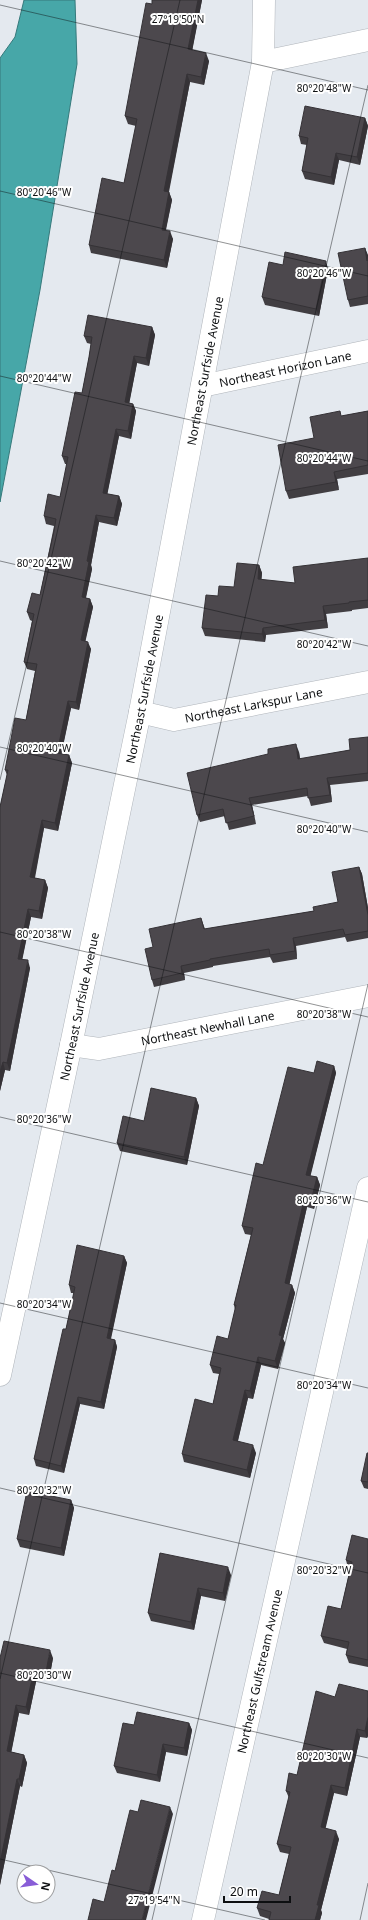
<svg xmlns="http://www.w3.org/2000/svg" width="368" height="1920" font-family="'Noto Sans',sans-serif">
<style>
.water{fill:#47a7a8;stroke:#36797b}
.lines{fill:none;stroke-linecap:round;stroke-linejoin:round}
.street-casing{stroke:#b0b5bb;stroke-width:23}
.street{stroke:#fff;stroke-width:22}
.wall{fill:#413e42}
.shaded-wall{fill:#353236}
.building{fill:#4c484d;stroke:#353236}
.ticks{fill:none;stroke:#0d0f11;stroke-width:1;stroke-opacity:0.45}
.labels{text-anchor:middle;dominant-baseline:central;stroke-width:4;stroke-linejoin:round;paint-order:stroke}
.street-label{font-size:12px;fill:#0d0f11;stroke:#fff}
.ticks-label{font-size:10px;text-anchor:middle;fill:#0d0f11;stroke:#fff;stroke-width:4;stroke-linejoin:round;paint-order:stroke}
</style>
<rect width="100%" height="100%" fill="#e4e9ef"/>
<path class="water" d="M 24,0 L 75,0 L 77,64 L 40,290 L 0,502 L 0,58 L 15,37 Z"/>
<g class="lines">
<defs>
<g id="street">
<path d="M 263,62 L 368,40"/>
<path id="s1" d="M 202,386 L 368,351"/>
<path id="s2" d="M 140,712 L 174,720 L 368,682"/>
<path id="s3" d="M 71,1045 L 99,1049 L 368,996"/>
<path id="s4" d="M 0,1375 L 71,1045 L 140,712 L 263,62 L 264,0"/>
<path id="s5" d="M 203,1920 L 368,1188"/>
</g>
</defs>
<use href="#street" class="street-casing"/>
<use href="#street" class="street"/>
</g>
<path class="wall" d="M 152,0 L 202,0 L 192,50 L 209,61 L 204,85 L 190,82 L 169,192 L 172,200 L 166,230 L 173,239 L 167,268 L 91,253 L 89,245 L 124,183 L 136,126 L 128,124 L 125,116 L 152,4 Z
M 365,118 L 368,126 L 360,165 L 339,160 L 334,185 L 305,179 L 302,171 L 307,145 L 301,144 L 299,136 Z
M 365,248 L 368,257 L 368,304 L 350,307 L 348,300 Z
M 283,265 L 328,269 L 319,316 L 265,305 L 262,297 Z
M 152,327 L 155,335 L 149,366 L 137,363 L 129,403 L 133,404 L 136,411 L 131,439 L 119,436 L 107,494 L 119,496 L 122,504 L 117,526 L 99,522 L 91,565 L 92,569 L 86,598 L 90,599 L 93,607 L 85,641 L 91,649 L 79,710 L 71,708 L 61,754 L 69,755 L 72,763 L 58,831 L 44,828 L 35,878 L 45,880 L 48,888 L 42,919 L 31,917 L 22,959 L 30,968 L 10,1071 L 5,1070 L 0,1091 L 0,807 L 7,775 L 5,770 L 26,720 L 35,671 L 27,669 L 24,662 L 32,621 L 30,620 L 27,612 L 40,595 L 54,526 L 46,524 L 44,516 L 60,497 L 67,464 L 65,464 L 62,456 L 82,393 L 89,357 L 91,344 L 87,343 L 84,336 Z
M 368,411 L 368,474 L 337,479 L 339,490 L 289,499 L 286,491 L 314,438 L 342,416 Z
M 368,558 L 368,608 L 352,610 L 352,611 L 326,614 L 328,628 L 266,635 L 265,642 L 205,636 L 202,628 L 218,596 L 234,587 L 259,565 L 262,573 L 261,580 L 295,583 Z
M 368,737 L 368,781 L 330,785 L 332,802 L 311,806 L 308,796 L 252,805 L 256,824 L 229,830 L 225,816 L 200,822 L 197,815 L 268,754 L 299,752 L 300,759 L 350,750 Z
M 359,867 L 362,874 L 368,908 L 368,938 L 347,942 L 345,937 L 296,946 L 297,959 L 273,963 L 270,957 L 213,966 L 213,967 L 184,973 L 185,980 L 154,987 L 152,980 L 153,947 L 201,918 L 205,929 L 314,911 L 338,902 Z
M 334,1066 L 336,1073 L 310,1176 L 317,1177 L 320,1185 L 314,1209 L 307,1207 L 289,1285 L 292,1285 L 295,1293 L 283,1339 L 285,1343 L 278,1369 L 261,1365 L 253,1399 L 248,1398 L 238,1441 L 256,1453 L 250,1478 L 184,1462 L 182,1454 L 213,1404 L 219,1374 L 213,1373 L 210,1365 L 228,1339 L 235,1310 L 234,1305 L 251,1235 L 245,1234 L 242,1226 L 263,1165 L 314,1073 Z
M 196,1098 L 199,1106 L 187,1165 L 120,1151 L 117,1143 L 144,1121 Z
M 124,1256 L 127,1263 L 111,1339 L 115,1340 L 117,1347 L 104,1409 L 80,1404 L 64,1473 L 36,1466 L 34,1459 L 66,1329 L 74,1293 L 71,1293 L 69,1285 Z
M 368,1453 L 368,1489 L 364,1488 L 361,1481 Z
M 71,1500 L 74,1508 L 64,1556 L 20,1547 L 17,1539 Z
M 368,1539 L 368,1667 L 349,1663 L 346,1655 L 347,1649 L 324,1643 L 321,1636 L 341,1609 L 350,1569 L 348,1568 L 346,1560 Z
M 160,1553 L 231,1575 L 225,1601 L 201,1596 L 194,1630 L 151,1621 L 148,1613 Z
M 0,1658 L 53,1658 L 49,1680 L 37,1677 L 29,1715 L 19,1713 L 11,1752 L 24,1755 L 27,1763 L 22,1787 L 20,1786 L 0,1885 Z
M 368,1691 L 368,1736 L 367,1738 L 360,1737 L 347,1796 L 334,1793 L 325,1828 L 339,1839 L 321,1910 L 322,1913 L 320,1920 L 269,1919 L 260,1916 L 257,1908 L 279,1895 L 289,1854 L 280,1852 L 277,1844 L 289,1798 L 286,1791 L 297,1775 L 335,1697 Z
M 189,1723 L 192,1730 L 187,1756 L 166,1752 L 160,1782 L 117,1773 L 114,1766 L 134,1725 Z"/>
<path class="shaded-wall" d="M 198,0 L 202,0 L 191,57 L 188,49 Z
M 206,53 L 209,61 L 204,85 L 201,77 Z
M 187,74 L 190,82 L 167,199 L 164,191 Z
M 365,118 L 368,126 L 360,165 L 357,157 Z
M 336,153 L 339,160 L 334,185 L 331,177 Z
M 169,192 L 172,200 L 164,237 L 162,230 Z
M 170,231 L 173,239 L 167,268 L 164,260 Z
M 365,248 L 368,255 L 368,262 Z
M 326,261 L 328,269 L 319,316 L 316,309 Z
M 152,327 L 155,335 L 149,366 L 146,358 Z
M 134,356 L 137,363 L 128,410 L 125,402 Z
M 133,404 L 136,411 L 131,439 L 128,431 Z
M 116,429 L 119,436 L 106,501 L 103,493 Z
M 334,472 L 337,479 L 339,490 L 336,482 Z
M 119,496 L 122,504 L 117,526 L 114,518 Z
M 96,515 L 99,522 L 91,565 L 92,569 L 84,605 L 82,597 L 87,561 Z
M 259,565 L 262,573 L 261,587 L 258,579 Z
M 90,599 L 93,607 L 84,648 L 81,640 Z
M 323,606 L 326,614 L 328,628 L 325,620 Z
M 263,628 L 266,635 L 265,642 L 262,634 Z
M 88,642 L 91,649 L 79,710 L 76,702 Z
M 68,701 L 71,708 L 60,761 L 57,753 Z
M 296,744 L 299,752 L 301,766 L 298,759 Z
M 69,755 L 72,763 L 58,831 L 55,823 Z
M 327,778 L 330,785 L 332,802 L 330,795 Z
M 249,798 L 252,805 L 256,824 L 254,816 Z
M 42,820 L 44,828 L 33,885 L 30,877 Z
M 359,867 L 362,874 L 368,908 L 368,915 Z
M 45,880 L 48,888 L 42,919 L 39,911 Z
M 28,909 L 31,917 L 21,966 L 18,959 Z
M 293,938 L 296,946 L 297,959 L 295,951 Z
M 28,960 L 30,968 L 10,1071 L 7,1063 Z
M 181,966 L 184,973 L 185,980 L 182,973 Z
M 3,1062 L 5,1070 L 0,1091 L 0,1072 Z
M 334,1066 L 336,1073 L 309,1182 L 306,1175 Z
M 196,1098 L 199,1106 L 187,1165 L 184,1157 Z
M 317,1177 L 320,1185 L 314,1209 L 311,1201 Z
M 304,1200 L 307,1207 L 288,1291 L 285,1283 Z
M 124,1256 L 127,1263 L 109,1346 L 107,1338 Z
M 292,1285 L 295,1293 L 283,1339 L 285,1343 L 278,1369 L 275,1361 L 279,1335 Z
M 115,1340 L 117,1347 L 104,1409 L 101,1402 Z
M 258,1357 L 261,1365 L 253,1399 L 250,1391 Z
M 245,1390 L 248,1398 L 236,1448 L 233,1440 Z
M 78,1397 L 80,1404 L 64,1473 L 61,1466 Z
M 253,1445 L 256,1453 L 250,1478 L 247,1470 Z
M 71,1500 L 74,1508 L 64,1556 L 61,1548 Z
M 228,1567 L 231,1575 L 225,1601 L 223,1593 Z
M 198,1588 L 201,1596 L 194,1630 L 191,1622 Z
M 50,1650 L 53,1658 L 49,1680 L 46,1672 Z
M 34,1669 L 37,1677 L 29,1715 L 26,1707 Z
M 16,1705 L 19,1713 L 10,1759 L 7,1751 Z
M 368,1717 L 368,1736 L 367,1738 L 365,1731 Z
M 189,1723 L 192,1730 L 187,1756 L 184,1748 Z
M 357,1729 L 360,1737 L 347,1796 L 345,1788 Z
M 163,1744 L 166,1752 L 160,1782 L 157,1775 Z
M 24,1755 L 27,1763 L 22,1787 L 19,1779 Z
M 17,1779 L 20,1786 L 0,1885 L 0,1863 Z
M 331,1785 L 334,1793 L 324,1835 L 321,1827 Z
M 170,1807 L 173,1814 L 146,1920 L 142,1920 Z
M 336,1831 L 339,1839 L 321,1910 L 322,1913 L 320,1920 L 315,1920 L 317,1905 Z"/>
<path class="building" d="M 152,0 L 198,0 L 188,49 L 206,53 L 201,77 L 187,74 L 164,191 L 169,192 L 162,230 L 170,231 L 164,260 L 89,245 L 102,178 L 124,183 L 137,119 L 125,116 L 146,3 L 152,4 Z
M 305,106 L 365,118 L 357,157 L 336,153 L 331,177 L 302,171 L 308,138 L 299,136 Z
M 365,248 L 367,261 L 368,260 L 368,296 L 348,300 L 338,253 Z
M 285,252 L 326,261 L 316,309 L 262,297 L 269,262 L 283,265 Z
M 88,315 L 152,327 L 146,358 L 134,356 L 125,402 L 133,404 L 128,431 L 116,429 L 103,493 L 119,496 L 114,518 L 96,515 L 87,561 L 89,562 L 82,597 L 90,599 L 81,640 L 88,642 L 76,702 L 68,701 L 57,753 L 69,755 L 55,823 L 42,820 L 30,877 L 45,880 L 39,911 L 28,909 L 18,959 L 28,960 L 7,1063 L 3,1062 L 0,1072 L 0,807 L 8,770 L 5,770 L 15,718 L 26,720 L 37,664 L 24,662 L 34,614 L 27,612 L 32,593 L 40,595 L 54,531 L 56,519 L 44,516 L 48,494 L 60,497 L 68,457 L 62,456 L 75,392 L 82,393 L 89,357 L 92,337 L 84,336 Z
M 340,411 L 341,416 L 368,411 L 368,465 L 334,472 L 336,482 L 286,491 L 278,445 L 314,438 L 310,417 Z
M 368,558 L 368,600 L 349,602 L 349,603 L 323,606 L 325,620 L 263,628 L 262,634 L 202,628 L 206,595 L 218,596 L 219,586 L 234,587 L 237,563 L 259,565 L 258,579 L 295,583 L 293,567 Z
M 368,737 L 368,773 L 327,778 L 330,795 L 308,798 L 307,788 L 249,798 L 254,816 L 226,823 L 223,809 L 197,815 L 187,773 L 268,754 L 268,749 L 296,744 L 298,759 L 350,750 L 349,739 Z
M 359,867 L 368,915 L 368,931 L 345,935 L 343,929 L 293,938 L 295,951 L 270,955 L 269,949 L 210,959 L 210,960 L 181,966 L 182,973 L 152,980 L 145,949 L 153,947 L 149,929 L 201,918 L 204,929 L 314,911 L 313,907 L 338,902 L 332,872 Z
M 317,1061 L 334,1066 L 306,1175 L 317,1177 L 311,1201 L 304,1200 L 285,1283 L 292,1285 L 279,1335 L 282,1336 L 275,1361 L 258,1357 L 250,1391 L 245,1390 L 233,1440 L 253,1445 L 247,1470 L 182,1454 L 195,1399 L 213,1404 L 221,1368 L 210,1365 L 217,1336 L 228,1339 L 236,1305 L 234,1305 L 253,1228 L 242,1226 L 256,1163 L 263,1165 L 288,1067 L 314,1073 Z
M 151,1088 L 196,1098 L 184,1157 L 117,1143 L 123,1116 L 144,1121 Z
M 77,1245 L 124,1256 L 107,1338 L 115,1340 L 101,1402 L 78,1397 L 61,1466 L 34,1459 L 63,1329 L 66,1329 L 75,1287 L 69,1285 Z
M 367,1453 L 368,1453 L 368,1482 L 361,1481 Z
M 27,1491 L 71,1500 L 61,1548 L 17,1539 Z
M 352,1535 L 368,1539 L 368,1660 L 346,1655 L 349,1642 L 321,1636 L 328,1606 L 341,1609 L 352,1562 L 346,1560 Z
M 160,1553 L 228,1567 L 223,1593 L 198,1588 L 191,1622 L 148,1613 Z
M 4,1641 L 50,1650 L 46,1672 L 34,1669 L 26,1707 L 16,1705 L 7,1751 L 24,1755 L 19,1779 L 17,1779 L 0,1863 L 0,1658 Z
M 339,1684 L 368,1691 L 368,1717 L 365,1731 L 357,1729 L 345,1788 L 331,1785 L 321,1827 L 336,1831 L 317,1905 L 319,1905 L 315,1920 L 269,1920 L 271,1912 L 257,1908 L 262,1891 L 279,1895 L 291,1847 L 277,1844 L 290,1792 L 286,1791 L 289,1773 L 297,1775 L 316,1691 L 335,1697 Z
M 137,1712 L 189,1723 L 184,1748 L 163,1744 L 157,1775 L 114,1766 L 123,1723 L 134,1725 Z
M 141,1800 L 170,1807 L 142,1920 L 88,1920 L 93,1899 L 104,1902 L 112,1870 L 115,1871 L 130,1810 L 138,1812 Z"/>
<path class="ticks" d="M 0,5 L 368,90M 0,191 L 368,276M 0,376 L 368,461M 0,561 L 368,646M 0,747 L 368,832M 0,780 L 180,0M 0,932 L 368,1017M 0,1117 L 368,1202M 0,1303 L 368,1388M 0,1488 L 368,1573M 0,1673 L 368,1758M 0,1679 L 368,85M 0,1859 L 265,1920M 152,1920 L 368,984M 360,1920 L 368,1883"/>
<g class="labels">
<g class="street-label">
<text stroke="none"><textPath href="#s1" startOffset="85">Northeast Horizon Lane</textPath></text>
<text stroke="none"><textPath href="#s4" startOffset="1025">Northeast Surfside Avenue</textPath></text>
<text stroke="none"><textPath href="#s4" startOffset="701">Northeast Surfside Avenue</textPath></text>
<text stroke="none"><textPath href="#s2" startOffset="116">Northeast Larkspur Lane</textPath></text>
<text stroke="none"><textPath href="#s4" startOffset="377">Northeast Surfside Avenue</textPath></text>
<text stroke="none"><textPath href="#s3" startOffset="139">Northeast Newhall Lane</textPath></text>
<text stroke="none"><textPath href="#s5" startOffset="255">Northeast Gulfstream Avenue</textPath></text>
</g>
</g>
<g class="ticks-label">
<text x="178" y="23">27°19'50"N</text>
<text x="324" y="92">80°20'48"W</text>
<text x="44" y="196">80°20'46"W</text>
<text x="324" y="277">80°20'46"W</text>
<text x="44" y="382">80°20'44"W</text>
<text x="324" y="462">80°20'44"W</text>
<text x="44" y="567">80°20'42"W</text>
<text x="324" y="648">80°20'42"W</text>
<text x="44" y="752">80°20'40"W</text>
<text x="324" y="833">80°20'40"W</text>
<text x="44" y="938">80°20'38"W</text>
<text x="324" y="1018">80°20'38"W</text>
<text x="44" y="1123">80°20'36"W</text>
<text x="324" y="1204">80°20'36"W</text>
<text x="44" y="1308">80°20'34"W</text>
<text x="324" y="1389">80°20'34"W</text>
<text x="44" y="1494">80°20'32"W</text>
<text x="324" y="1574">80°20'32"W</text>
<text x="44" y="1679">80°20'30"W</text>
<text x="324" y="1760">80°20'30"W</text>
<text x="154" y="1904">27°19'54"N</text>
</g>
<g transform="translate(36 1884) rotate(103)"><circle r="19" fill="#ffffff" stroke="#9e9fa0"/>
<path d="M0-3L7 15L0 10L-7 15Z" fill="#885dd7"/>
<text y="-6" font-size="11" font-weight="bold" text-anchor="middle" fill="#0d0f11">N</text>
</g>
<path d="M224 1896v6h66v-6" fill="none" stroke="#0d0f11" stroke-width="2"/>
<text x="230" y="1896" font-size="12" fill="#0d0f11" stroke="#ffffff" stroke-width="3" paint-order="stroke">20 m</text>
</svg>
